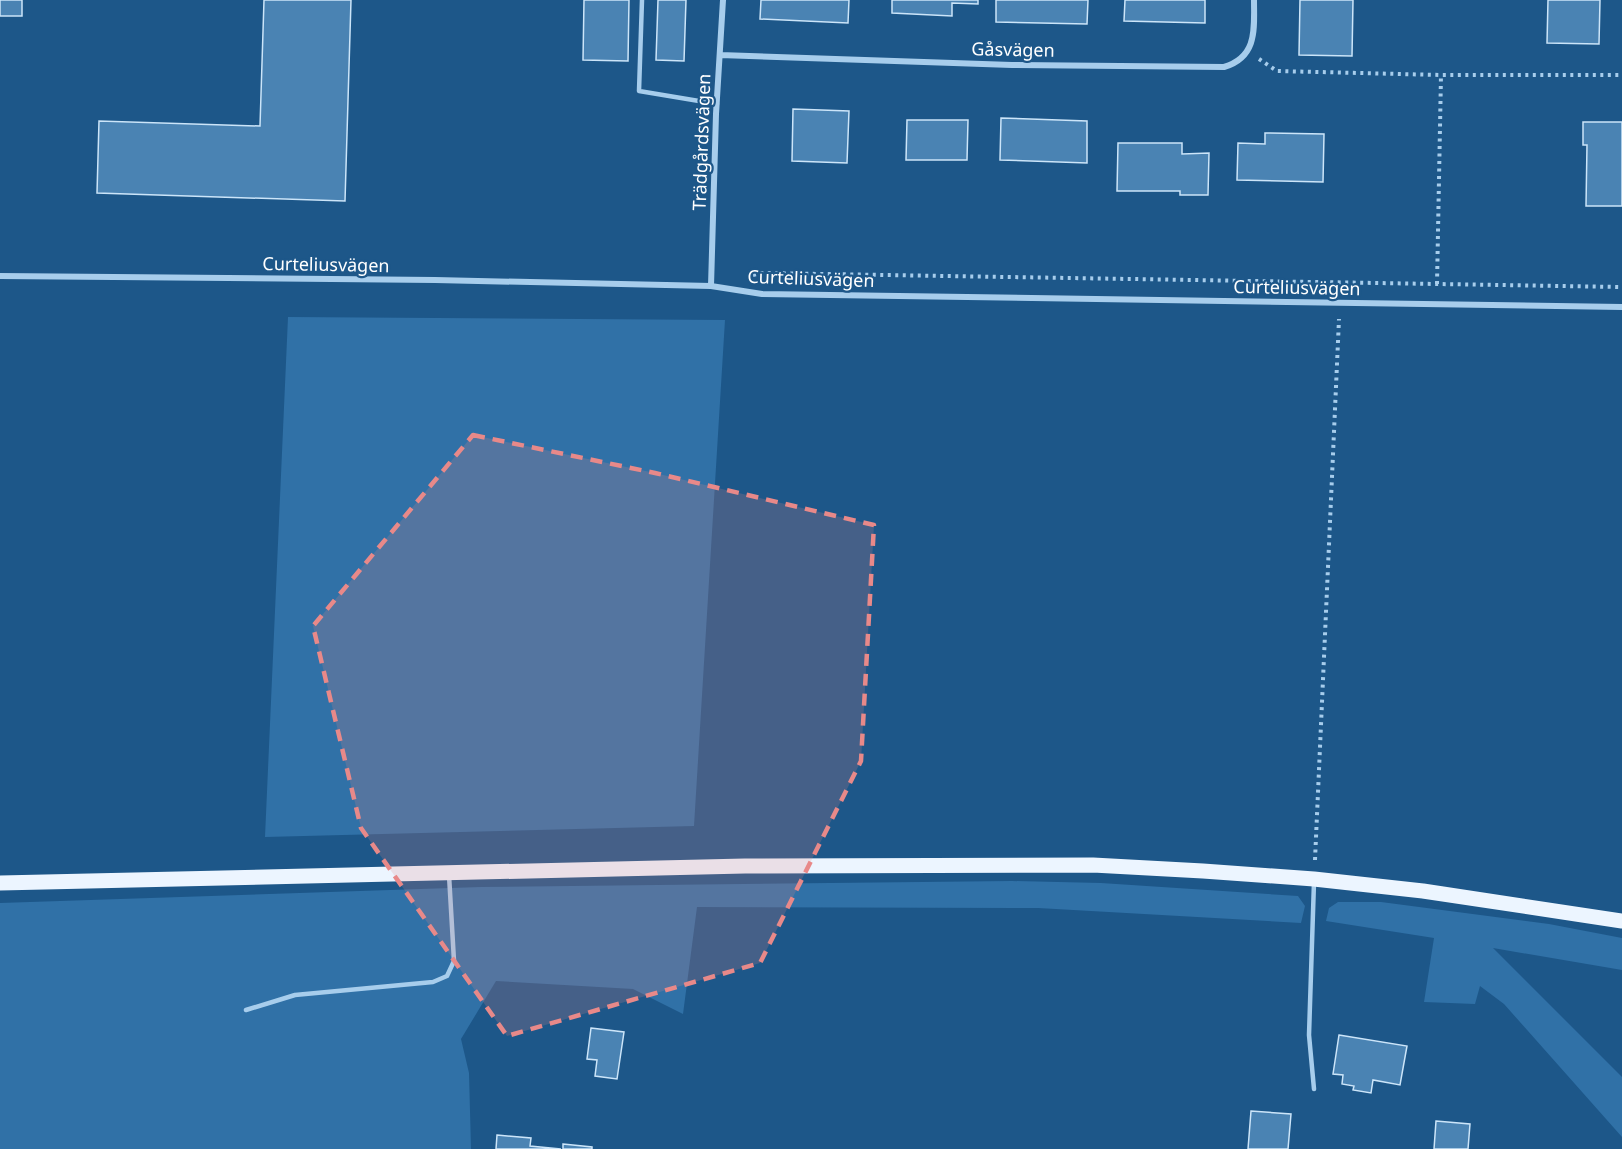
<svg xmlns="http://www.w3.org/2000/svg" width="1622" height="1149" font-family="'Noto Sans',sans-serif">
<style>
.green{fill:#3071a7}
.building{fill:#4a83b3;stroke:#cce5f9;stroke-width:1.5}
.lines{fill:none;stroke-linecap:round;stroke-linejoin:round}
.path{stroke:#a7cdec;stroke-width:4;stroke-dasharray:3 4.5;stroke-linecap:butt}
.lane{stroke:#a7cdec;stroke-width:4.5}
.street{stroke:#a7cdec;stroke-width:6}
.primary{stroke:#ecf5ff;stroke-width:15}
.marked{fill:#e88989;fill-opacity:0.2;stroke:#e88989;stroke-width:4.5;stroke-dasharray:12 8;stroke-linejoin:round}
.labels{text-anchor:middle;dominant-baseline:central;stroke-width:4.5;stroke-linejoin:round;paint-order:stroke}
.street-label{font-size:18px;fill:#fff;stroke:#1d5789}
</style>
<rect width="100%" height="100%" fill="#1d5789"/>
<path class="green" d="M 288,317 L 725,320 L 694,826 L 265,837 Z
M 1012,881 L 1101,883 L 1298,896 L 1305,906 L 1301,923 L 1038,908 L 697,907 L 683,1014 L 633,989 L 496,981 L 461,1039 L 469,1073 L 471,1149 L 0,1149 L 0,903 L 481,887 Z
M 1338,902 L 1381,902 L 1549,924 L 1622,938 L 1622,970 L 1493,948 L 1622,1077 L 1622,1137 L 1504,1004 L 1480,986 L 1475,1004 L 1424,1002 L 1434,938 L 1326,921 L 1329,908 Z"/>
<path class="building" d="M 0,0 L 22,0 L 22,16 L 0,16 Z
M 264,0 L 351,0 L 345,201 L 97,193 L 99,121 L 260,126 Z
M 584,0 L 629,0 L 628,61 L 583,60 Z
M 658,0 L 686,0 L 684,61 L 656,60 Z
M 761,0 L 849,0 L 848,23 L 760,19 Z
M 892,0 L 978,0 L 978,4 L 952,3 L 952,16 L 892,13 Z
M 996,0 L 1088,0 L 1087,24 L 996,22 Z
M 1125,0 L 1205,0 L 1205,23 L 1124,21 Z
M 1300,0 L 1353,0 L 1352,56 L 1299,55 Z
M 1548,0 L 1600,0 L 1599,44 L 1547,43 Z
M 793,109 L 849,111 L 847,163 L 792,161 Z
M 1001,118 L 1087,121 L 1087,163 L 1000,160 Z
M 907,120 L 968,120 L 967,160 L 906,160 Z
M 1583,122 L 1622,122 L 1622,206 L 1586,206 L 1587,145 L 1583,145 Z
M 1265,133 L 1324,134 L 1323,182 L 1237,180 L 1238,143 L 1265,144 Z
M 1118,143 L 1182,143 L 1182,154 L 1209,153 L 1208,195 L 1180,195 L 1180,191 L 1117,191 Z
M 591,1028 L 624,1032 L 617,1079 L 595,1076 L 597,1060 L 587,1059 Z
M 1339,1035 L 1407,1046 L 1400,1085 L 1373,1080 L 1371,1093 L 1353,1090 L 1354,1086 L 1342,1084 L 1343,1075 L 1333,1074 Z
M 1251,1111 L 1291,1114 L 1288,1149 L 1248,1149 Z
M 1436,1121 L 1470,1124 L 1468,1149 L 1434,1149 Z
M 497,1135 L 531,1138 L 530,1146 L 561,1149 L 496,1149 Z
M 563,1144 L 592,1147 L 592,1149 L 563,1149 Z"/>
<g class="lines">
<path class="path" d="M 1259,59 L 1277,71 L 1441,75 L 1622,75
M 753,275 L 762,273 L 1622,287
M 1437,284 L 1441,75
M 1315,860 L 1339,319"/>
<path class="lane" d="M 642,0 L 639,91 L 717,104
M 1314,882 L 1309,1035 L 1314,1089
M 246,1010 L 295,995 L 433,982 L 447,976 L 454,961 L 449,875"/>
<path class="street" d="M 720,55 L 1012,65 L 1224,67 C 1258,57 1254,28 1254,0
M 0,276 L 435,280 L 711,286 L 762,294 L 1622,307
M 711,286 L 716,114 L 723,0"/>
<path class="primary" d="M 0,883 L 745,866 L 1093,865 L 1203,871 L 1314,879 L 1423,891 L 1622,921"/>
</g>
<path class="marked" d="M 473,435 L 655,473 L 874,525 L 861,761 L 760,963 L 507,1036 L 361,828 L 313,626 Z"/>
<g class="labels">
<g class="street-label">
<text transform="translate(1013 49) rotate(1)">Gåsvägen</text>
<text transform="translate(701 142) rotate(-88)">Trädgårdsvägen</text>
<text transform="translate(326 264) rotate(1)">Curteliusvägen</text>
<text transform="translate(811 278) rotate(2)">Curteliusvägen</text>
<text transform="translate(1297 287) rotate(1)">Curteliusvägen</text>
</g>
</g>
</svg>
